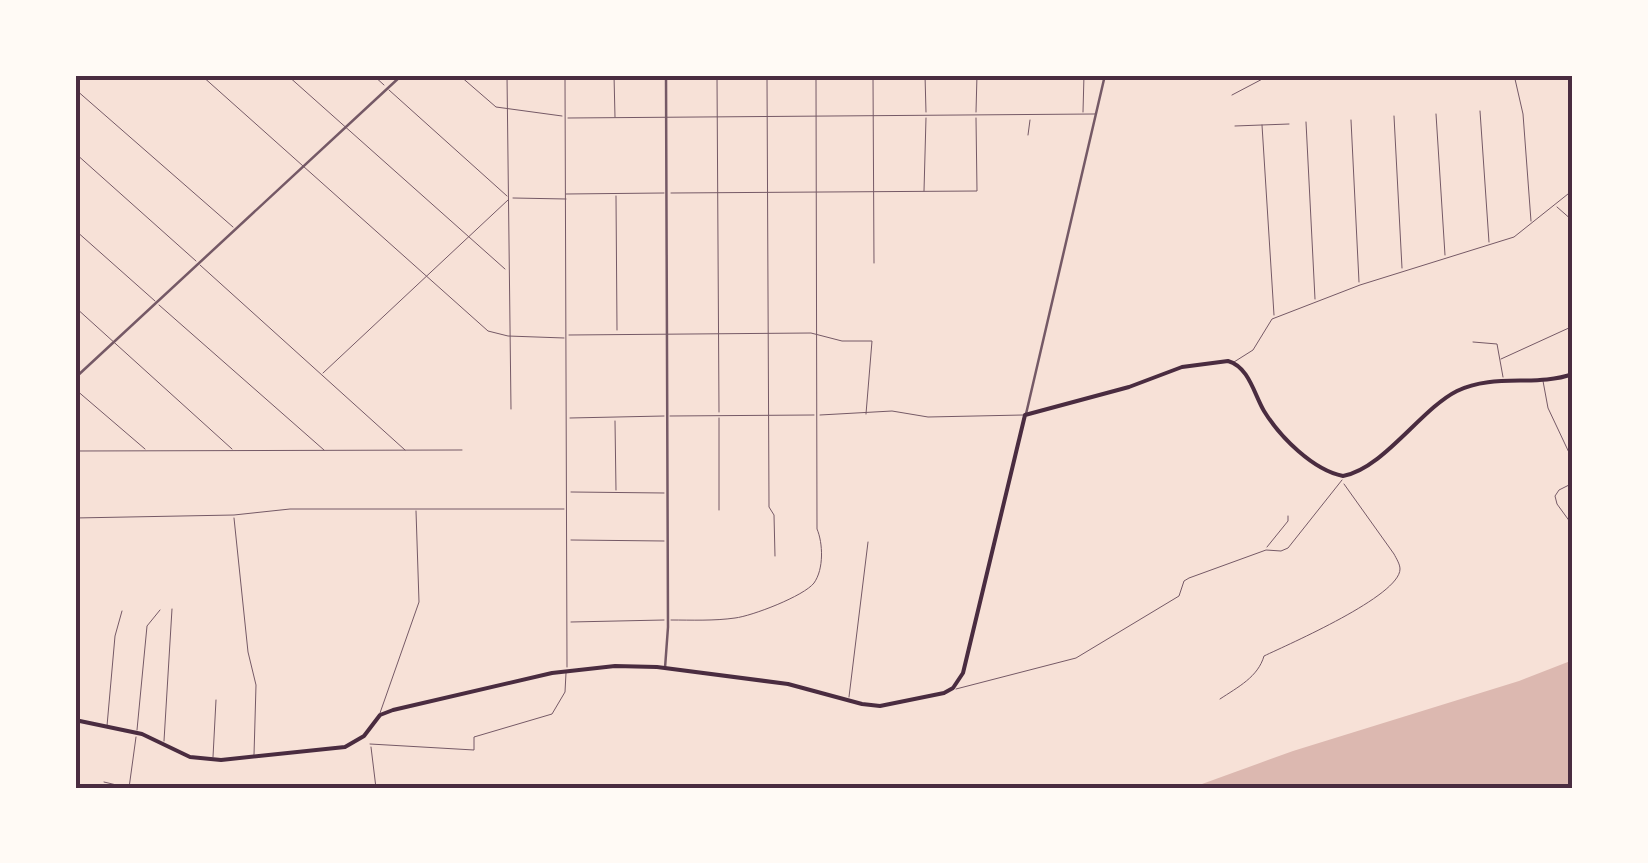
<svg xmlns="http://www.w3.org/2000/svg" width="1648" height="863" font-family="'Golos Text',sans-serif">
<style>
.water{fill:#dcb8b0}
.lines{fill:none;stroke-linecap:round;stroke-linejoin:round}
.minor{stroke:#755966;stroke-width:1}
.tertiary{stroke:#755966;stroke-width:2.5}
.secondary{stroke:#4a2c40;stroke-width:4}
.neatline{fill:none;stroke:#4a2c40;stroke-width:4}
</style>
<rect width="100%" height="100%" fill="#f7e1d7"/>
<path class="water" d="M 1573,660 L 1573,788 L 1191,788 L 1293,751 L 1519,681 Z"/>
<g class="lines">
<path class="minor" d="M 201,75 L 488,331 L 508,336 L 564,338
M 287,75 L 505,269
M 373,75 L 384,85
M 459,75 L 496,107 L 562,116
M 507,75 L 511,409
M 565,75 L 567,667
M 614,75 L 615,117
M 717,75 L 719,412
M 767,75 L 769,507 L 774,515 L 775,556
M 873,75 L 874,263
M 925,75 L 926,112
M 1515,79 L 1523,114 L 1531,221
M 75,89 L 233,227
M 389,90 L 507,196
M 1232,95 L 1270,75
M 1480,111 L 1489,242
M 976,112 L 977,75
M 1083,112 L 1084,75
M 1436,114 L 1445,255
M 1394,116 L 1402,268
M 568,118 L 1095,114
M 1351,120 L 1359,282
M 1306,122 L 1315,299
M 1262,125 L 1274,315
M 1235,126 L 1289,124
M 1028,135 L 1030,120
M 75,153 L 196,261
M 924,191 L 926,118
M 671,193 L 977,191 L 976,118
M 566,194 L 664,193
M 616,196 L 617,330
M 513,198 L 566,199
M 1557,207 L 1573,221
M 75,230 L 155,301
M 200,265 L 405,450
M 159,305 L 324,450
M 75,307 L 232,449
M 569,335 L 811,333 L 842,341 L 872,341 L 866,414
M 1473,342 L 1497,344 L 1503,377
M 1501,359 L 1571,327
M 1234,362 L 1253,350 L 1272,319 L 1360,285 L 1514,237 L 1573,190
M 323,373 L 508,200
M 1543,381 L 1548,408 L 1573,461
M 75,389 L 145,449
M 820,415 L 892,411 L 928,417 L 1023,415
M 670,416 L 814,415
M 570,418 L 664,416
M 615,421 L 616,490
M 75,451 L 462,450
M 1573,483 L 1559,490 L 1555,496 L 1557,504 L 1573,526
M 571,492 L 664,493
M 719,510 L 719,418
M 75,518 L 234,515 L 290,509 L 564,509
M 234,518 L 248,652 L 256,685 L 254,755
M 571,540 L 664,541
M 1267,547 L 1288,521 L 1288,516
M 671,620 C 692,620 714,621 735,618 C 752,616 804,596 814,583 C 824,569 823,543 817,529 L 816,75
M 571,622 L 664,620
M 956,689 L 1076,658 L 1179,596 L 1184,581 L 1189,578 L 1266,550 L 1281,551 L 1288,548 L 1342,480
M 849,697 L 868,542
M 1220,699 C 1238,687 1258,677 1264,656 C 1289,644 1400,596 1400,569 C 1400,564 1396,558 1394,554 L 1344,484
M 380,713 L 419,602 L 416,511
M 107,726 L 115,636 L 122,611
M 137,730 L 147,626 L 160,610
M 164,741 L 172,609
M 370,744 L 474,750 L 474,737 L 552,714 L 565,692 L 566,673
M 371,747 L 376,788
M 213,757 L 216,700
M 104,782 L 129,788
M 129,788 L 136,737"/>
<path class="tertiary" d="M 75,378 L 402,75
M 1026,414 L 1105,75
M 665,668 L 668,627 L 666,75"/>
<path class="secondary" d="M 75,720 L 142,734 L 190,757 L 221,760 L 345,747 L 364,736 L 380,715 L 393,710 L 552,673 L 615,666 L 657,667 L 788,684 L 862,704 L 880,706 L 944,693 L 953,688 L 963,673 L 1025,415 L 1129,387 L 1182,367 L 1228,361 C 1249,367 1254,394 1264,411 C 1280,437 1313,470 1343,476 C 1383,469 1421,409 1457,391 C 1494,373 1536,387 1573,374"/>
</g>
<rect width="1648" height="863" fill="none" stroke="#fffaf5" stroke-width="155"/>
<rect x="78" y="78" width="1492" height="708" class="neatline"/>
</svg>
